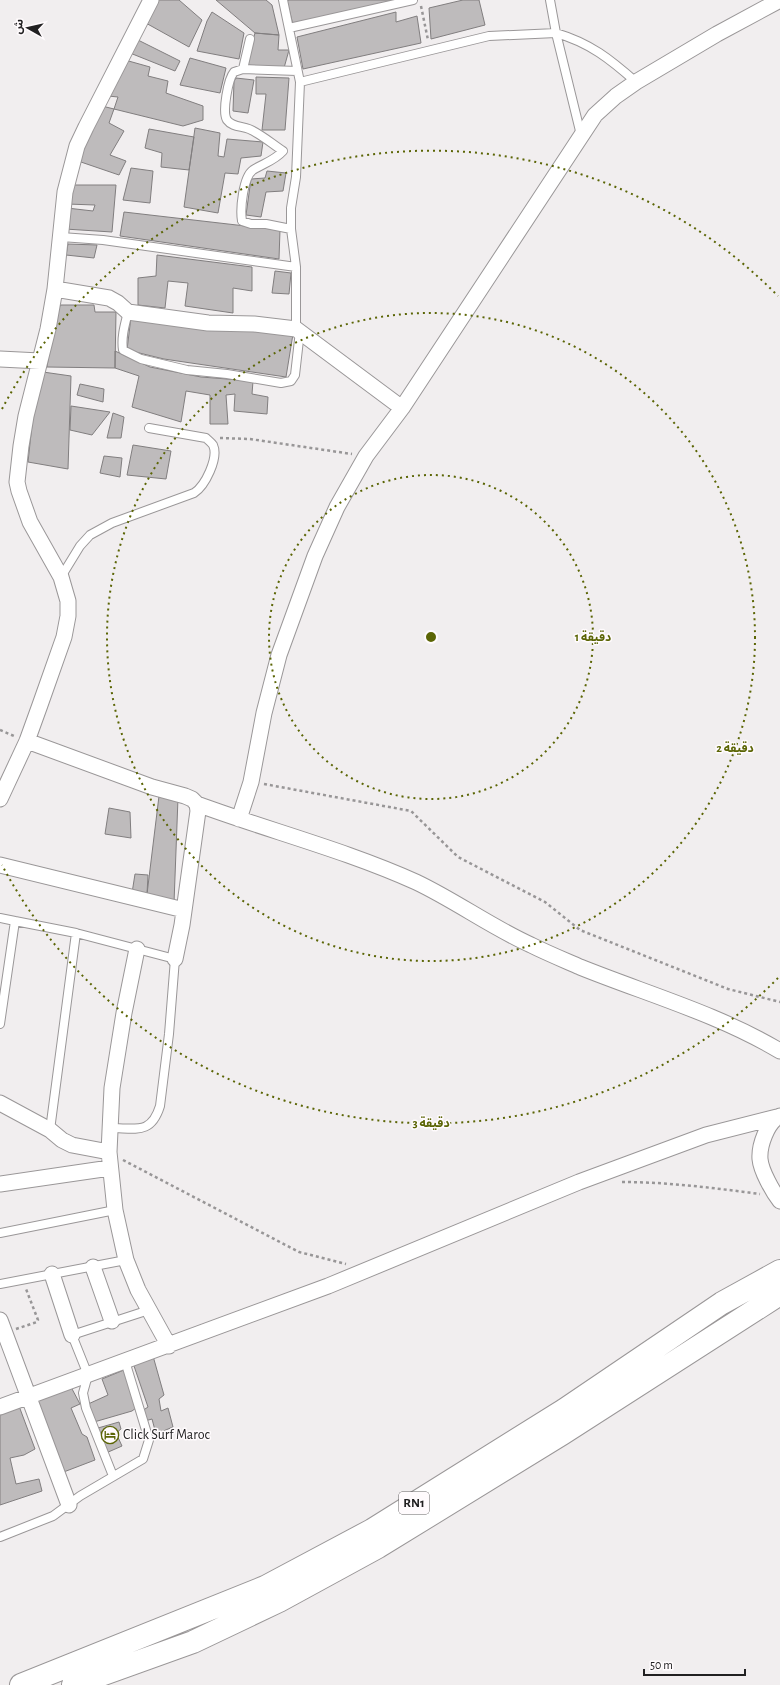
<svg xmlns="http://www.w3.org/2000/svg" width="780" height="1685" font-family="'Alegreya Sans','Noto Sans Arabic',sans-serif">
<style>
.building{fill:#bebbbc;stroke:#817e7f}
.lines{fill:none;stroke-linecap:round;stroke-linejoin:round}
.lane-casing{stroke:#9a9798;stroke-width:10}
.street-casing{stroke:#9a9798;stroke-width:17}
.highway-casing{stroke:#9a9798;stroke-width:24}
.path{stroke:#989697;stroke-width:2.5;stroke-dasharray:3 3;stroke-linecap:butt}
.lane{stroke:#fff;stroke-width:8}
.street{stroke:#fff;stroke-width:15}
.highway{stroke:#fff;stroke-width:22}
.ring{fill:none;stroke:#5b6505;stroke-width:2;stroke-dasharray:2 4}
.labels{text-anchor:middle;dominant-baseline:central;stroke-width:3;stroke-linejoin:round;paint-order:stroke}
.shield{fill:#fffbfd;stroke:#646263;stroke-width:1}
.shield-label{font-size:13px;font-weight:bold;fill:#212021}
.poi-label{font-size:14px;fill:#212021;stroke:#fffbfd;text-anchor:start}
.centre{fill:#5b6505;stroke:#fffbfd;stroke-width:2}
.ring-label{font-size:12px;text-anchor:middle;font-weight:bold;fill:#5b6505;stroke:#fffbfd;stroke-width:3;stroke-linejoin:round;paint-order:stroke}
</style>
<rect width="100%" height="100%" fill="#f1eeef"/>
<path class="building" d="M 155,0 L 179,0 L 202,20 L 189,47 L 144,22 Z
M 216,0 L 266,0 L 272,5 L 279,35 L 255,33 Z
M 289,0 L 410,0 L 293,25 L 287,1 Z
M 463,0 L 479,0 L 485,25 L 431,39 L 429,8 Z
M 212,12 L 244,33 L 239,59 L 197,51 L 207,21 Z
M 396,12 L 396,22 L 417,16 L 421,43 L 303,69 L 297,37 Z
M 255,33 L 279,35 L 278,50 L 289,50 L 284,68 L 246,65 Z
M 136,39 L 180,61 L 175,71 L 130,53 Z
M 190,58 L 226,68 L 220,93 L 180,85 Z
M 125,60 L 150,67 L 148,76 L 168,81 L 166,93 L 203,106 L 203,120 L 183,126 L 114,109 L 118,97 L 108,96 Z
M 256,77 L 289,78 L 285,130 L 262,130 L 266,94 L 256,94 Z
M 236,78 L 254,80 L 248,113 L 233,111 L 234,81 Z
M 102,106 L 114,109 L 109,123 L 124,131 L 110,155 L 126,161 L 119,175 L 78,161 Z
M 195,128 L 220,133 L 218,156 L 224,157 L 227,139 L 263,142 L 261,156 L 241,158 L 238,174 L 225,173 L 218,213 L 184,207 Z
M 149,129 L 194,137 L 189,170 L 161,167 L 162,153 L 145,148 Z
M 131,168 L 153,171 L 150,203 L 123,200 Z
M 267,171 L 286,173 L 283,191 L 266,192 L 261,217 L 246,215 L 251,179 L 265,178 Z
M 72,185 L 116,185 L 112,232 L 65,229 L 67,208 L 93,211 L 95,205 L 67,204 Z
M 124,212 L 280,230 L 279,259 L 120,236 Z
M 68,244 L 97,245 L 94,258 L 66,255 Z
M 157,255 L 252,267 L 252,291 L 233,288 L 233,313 L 185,306 L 188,283 L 168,281 L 165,308 L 138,305 L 138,278 L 156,276 Z
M 275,271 L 291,273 L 289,294 L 272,293 Z
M 61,305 L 94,305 L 95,312 L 116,312 L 115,368 L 47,367 L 55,312 Z
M 131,317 L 293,334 L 286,377 L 164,359 L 127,350 Z
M 115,351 L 150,367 L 201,377 L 253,381 L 252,394 L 268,397 L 267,414 L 234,411 L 235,394 L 226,395 L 228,424 L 210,424 L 210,395 L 186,391 L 181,422 L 132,407 L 139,376 L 115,368 Z
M 43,372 L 71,376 L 68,469 L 28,462 L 37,378 Z
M 80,384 L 104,389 L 103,402 L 77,395 Z
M 71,406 L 110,412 L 92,435 L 70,430 Z
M 113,413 L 124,417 L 121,438 L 107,438 Z
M 133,445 L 171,451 L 166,479 L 127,475 Z
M 104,456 L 122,458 L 120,477 L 100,473 Z
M 159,796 L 178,798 L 174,903 L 147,894 Z
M 109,808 L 130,812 L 131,838 L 105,834 Z
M 135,874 L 148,875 L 147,894 L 132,893 Z
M 153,1356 L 164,1395 L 159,1399 L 161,1411 L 168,1408 L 173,1427 L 156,1434 L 152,1419 L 145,1421 L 142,1411 L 148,1407 L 133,1363 Z
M 124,1370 L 136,1408 L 132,1411 L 94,1422 L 86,1405 L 108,1395 L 102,1379 Z
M 71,1387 L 80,1404 L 71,1408 L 82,1434 L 87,1437 L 95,1460 L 61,1473 L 34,1402 Z
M 19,1406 L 35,1449 L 24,1455 L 10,1458 L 16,1484 L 39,1479 L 42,1491 L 0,1505 L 0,1413 Z
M 119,1422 L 121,1429 L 116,1433 L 122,1446 L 106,1453 L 98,1428 Z"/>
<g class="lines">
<defs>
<path id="lane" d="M 283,0 L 300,82 L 296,177 L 291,208 L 291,229 L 296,267
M 289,28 L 413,0
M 243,69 L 250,39
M 300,82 L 489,36 L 556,33 L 550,0
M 581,135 L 556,33 C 590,43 610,59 636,82
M 291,229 L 266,224 L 251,224 L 242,221 C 240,209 243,177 253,170 C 264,163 274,161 283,151 C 272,144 261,134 249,129 C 242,126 232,127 227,120 C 222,112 228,79 234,72 L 243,69 L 297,71
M 61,237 L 103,240 L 296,267 L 296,329
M 128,312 C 125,324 121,337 123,350 L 141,359 L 187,370 L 227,374 L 281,383 L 291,381 L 295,375 L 300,331
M 61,577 L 80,546 L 90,535 L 112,523 L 194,493 C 205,486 219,458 213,445 C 211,442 208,440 206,438 L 149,428
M 0,918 L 15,921
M 0,1024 L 15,921 L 76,933
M 50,1130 L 76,933 L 175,959 L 169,1034 L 160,1106 C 151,1135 136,1128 110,1128
M 0,1233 L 115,1210
M 0,1284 L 126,1260
M 113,1476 L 86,1408 L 83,1393 L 88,1375 L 72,1335 L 149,1310
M 0,1537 L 53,1516 L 80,1496 L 143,1459 L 149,1440 L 125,1361"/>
<path id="street" d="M 55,289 L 109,298 L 118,303 L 128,312 L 208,323 L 254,324 L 296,329 L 402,408 L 366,456 L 337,507 L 315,556 L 279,655 L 264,713 L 251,782 L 239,819
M 0,359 L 40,361
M 402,408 L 595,115 L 616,96 L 636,82 L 717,34 L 780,0
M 27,741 L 152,787 L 185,796 L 192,799 L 197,804 L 198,811 L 182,925 L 175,959
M 0,799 L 27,741 L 40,705 L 64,637 L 68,616 L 68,601 L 61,577 L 30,522 L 19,491 L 17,482 L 21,446 L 26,416 L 48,329 L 55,289 L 65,192 L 77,146 L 86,127 L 151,0
M 197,804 C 270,831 345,850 416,882 C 456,901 491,927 531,945 C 547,953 564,960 580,967 C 647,994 718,1014 780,1051
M 0,865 L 184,910
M 137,949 L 124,1013 L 112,1088 L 109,1152 L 115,1210 L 126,1260 L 138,1290 L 169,1346
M 0,1103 L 50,1130 L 62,1140 L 72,1145 L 109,1152
M 780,1116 C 767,1122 759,1146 760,1159 C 761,1171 773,1192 780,1201
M 0,1184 L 110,1168
M 93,1267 L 112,1321
M 52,1274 L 72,1335
M 0,1320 L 69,1505
M 0,1407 L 328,1286 L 579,1182 L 706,1135 L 777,1117"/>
<path id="highway" d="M 21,1685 L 265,1587 L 372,1530 L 564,1410 L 722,1303 L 780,1271
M 73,1685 L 193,1642 L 279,1601 L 378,1547 L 562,1434 L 780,1294"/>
</defs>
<use href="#lane" class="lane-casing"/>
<use href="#street" class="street-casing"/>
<use href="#highway" class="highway-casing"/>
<path class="path" d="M 421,6 L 428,40
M 220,438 L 250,439 L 352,454
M 0,730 L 14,736
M 264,784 L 411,811 L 458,857 L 545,902 L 580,930 L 728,989 L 780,1002
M 123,1160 L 299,1252 L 346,1264
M 622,1182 C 668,1182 714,1188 760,1194
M 16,1329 L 37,1322 L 38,1320 L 26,1289"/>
<use href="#lane" class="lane"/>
<use href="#street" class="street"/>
<use href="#highway" class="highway"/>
</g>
<g class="ring">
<circle cx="431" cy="637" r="162"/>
<circle cx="431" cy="637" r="324"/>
<path d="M778 978A486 486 0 0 1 2 865M2 409A486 486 0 0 1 778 296"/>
</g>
<defs>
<symbol id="hotel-ring" viewBox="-11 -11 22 22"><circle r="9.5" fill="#fffbfd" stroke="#5b6505" stroke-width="1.5"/><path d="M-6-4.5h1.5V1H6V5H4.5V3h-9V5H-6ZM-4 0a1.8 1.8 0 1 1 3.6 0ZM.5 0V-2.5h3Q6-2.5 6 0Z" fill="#5b6505"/></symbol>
</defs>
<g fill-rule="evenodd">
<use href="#hotel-ring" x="100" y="1425" width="20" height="20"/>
</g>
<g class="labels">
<rect class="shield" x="399" y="1492" width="30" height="22" rx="3"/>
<g class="shield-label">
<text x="414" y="1503">RN1</text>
</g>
<g class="poi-label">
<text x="123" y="1435">Click Surf Maroc</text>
</g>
</g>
<circle cx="431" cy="637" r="6" class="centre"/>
<g class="ring-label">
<text x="593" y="641">1 دقيقة</text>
<text x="735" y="752">2 دقيقة</text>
<text x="431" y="1127">3 دقيقة</text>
</g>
<g transform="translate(28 28) rotate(278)" stroke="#fffbfd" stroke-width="3" paint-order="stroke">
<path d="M0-3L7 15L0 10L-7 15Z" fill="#212021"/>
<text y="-6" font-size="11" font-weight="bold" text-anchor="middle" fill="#212021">ش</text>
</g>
<path d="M644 1669v6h101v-6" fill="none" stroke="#212021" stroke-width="2"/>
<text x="650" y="1669" font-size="12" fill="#212021" stroke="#fffbfd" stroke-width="3" paint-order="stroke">50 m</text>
</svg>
